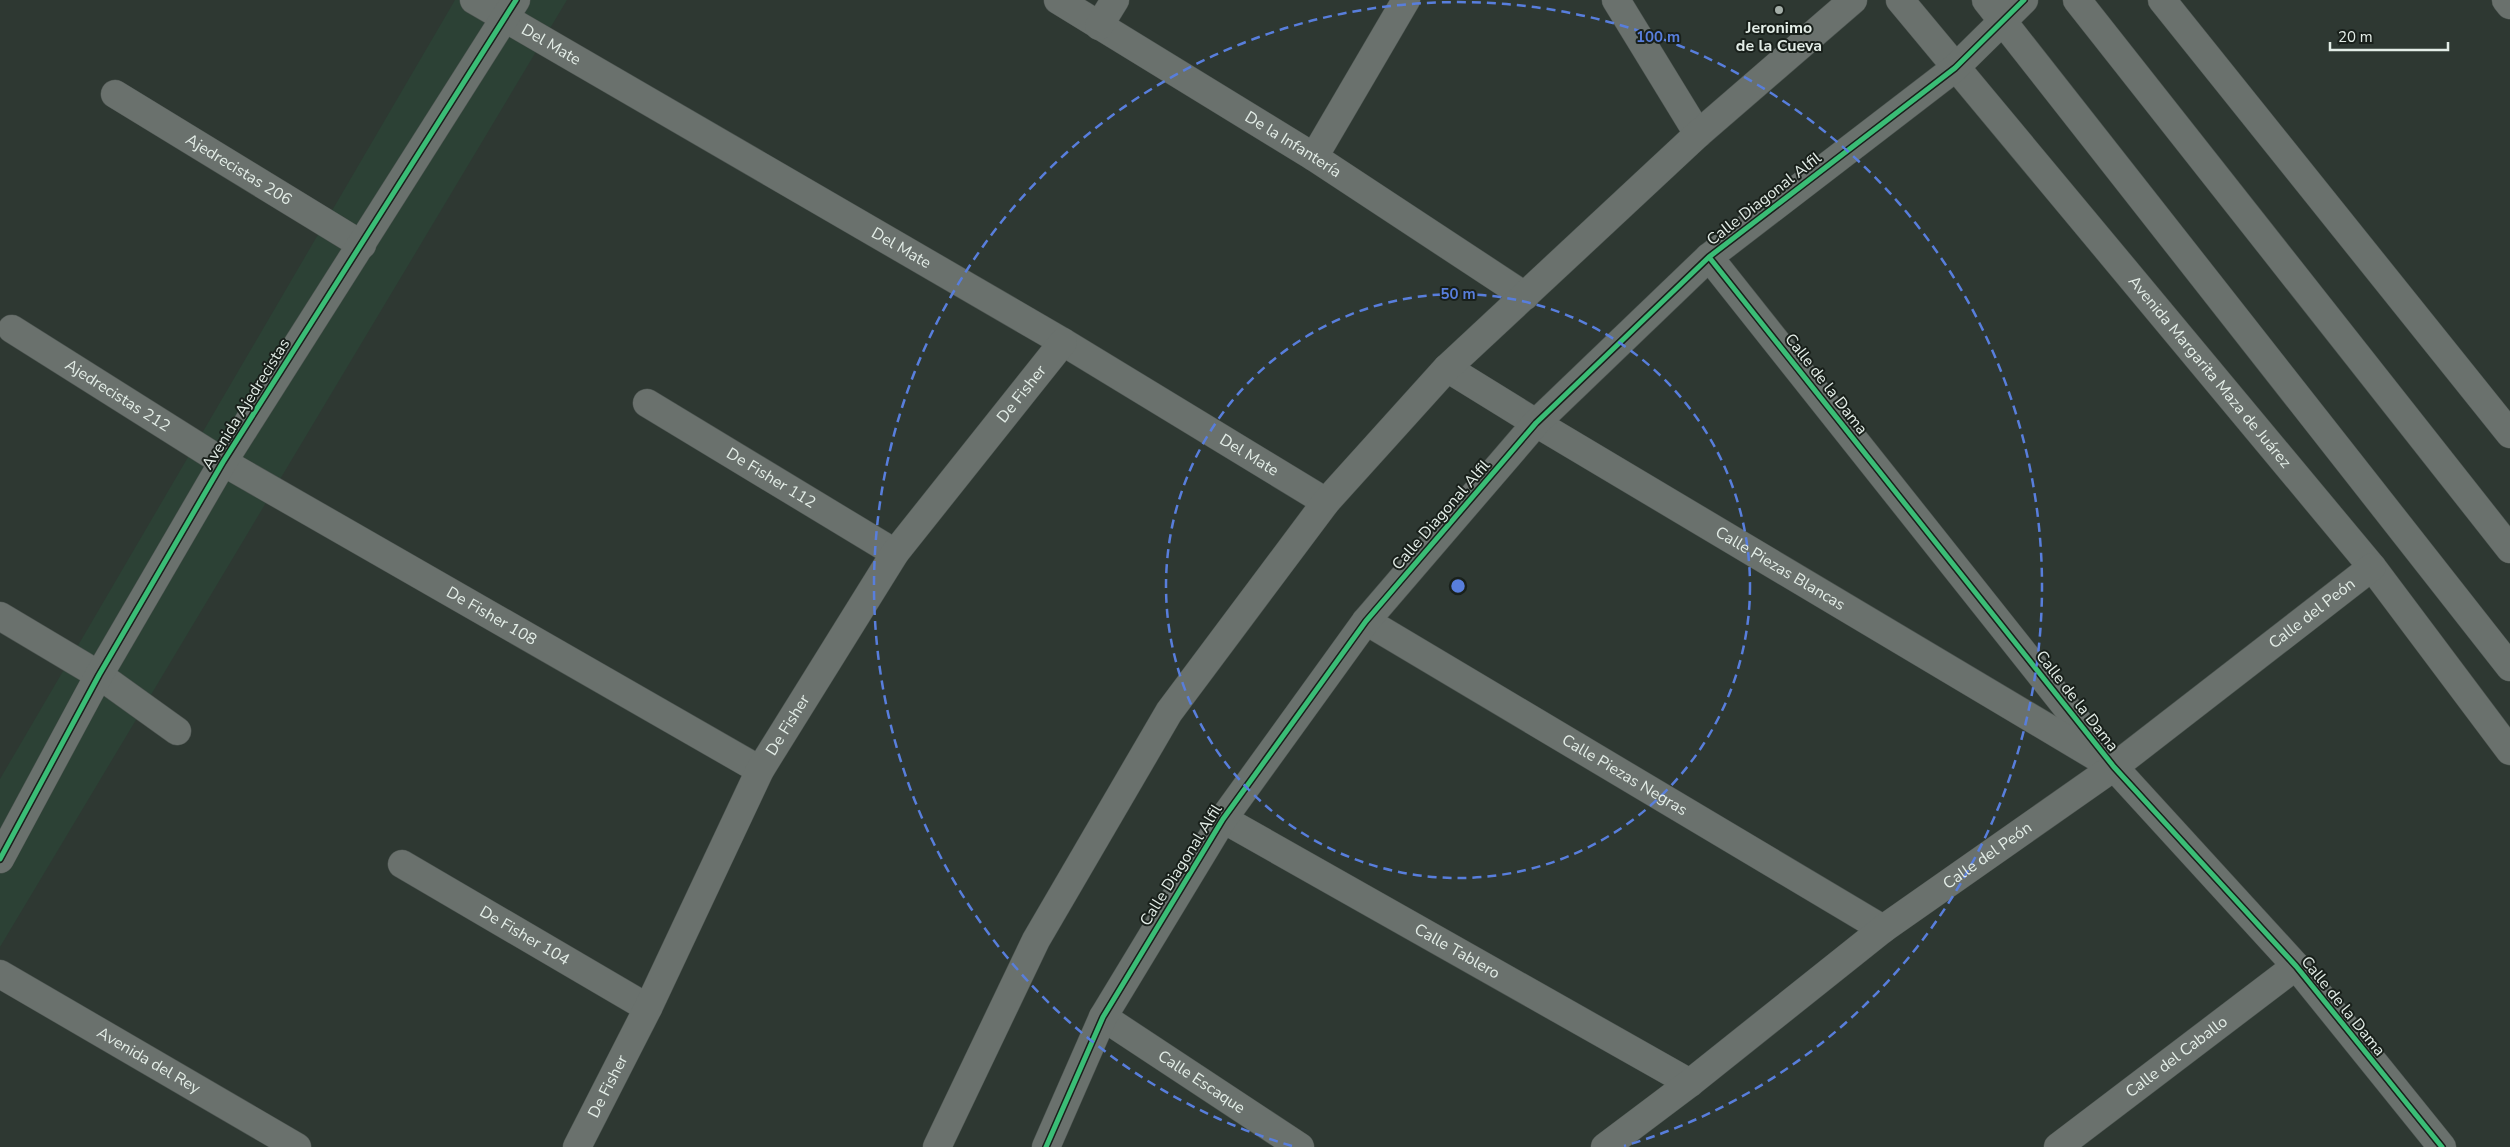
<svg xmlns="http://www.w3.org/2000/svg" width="2510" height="1147" font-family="'Nunito Sans',sans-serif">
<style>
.built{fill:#2c4135}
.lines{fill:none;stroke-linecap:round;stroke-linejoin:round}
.street-casing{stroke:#4c5450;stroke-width:29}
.secondary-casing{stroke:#4c5450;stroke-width:29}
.street{stroke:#6a716d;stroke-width:28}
.secondary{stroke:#6a716d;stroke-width:28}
.cycleway-casing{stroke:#19201b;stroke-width:8}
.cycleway{stroke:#3abd76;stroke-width:5}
.ring{fill:none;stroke:#587edc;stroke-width:2.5;stroke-dasharray:9 6}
.poi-dot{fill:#a4aea8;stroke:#19201b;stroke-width:2}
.labels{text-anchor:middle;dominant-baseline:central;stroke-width:4;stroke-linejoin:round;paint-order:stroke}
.poi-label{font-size:16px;font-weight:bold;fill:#e3ede7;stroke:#19201b}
.street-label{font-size:16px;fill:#e3ede7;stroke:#19201b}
.centre{fill:#587edc;stroke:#19201b;stroke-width:2.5}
.ring-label{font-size:15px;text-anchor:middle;font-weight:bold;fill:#587edc;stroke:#19201b;stroke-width:4;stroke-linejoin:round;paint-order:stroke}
</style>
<rect width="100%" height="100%" fill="#2e3832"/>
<path class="built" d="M 455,0 L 567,0 L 0,947 L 0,779 Z"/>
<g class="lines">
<defs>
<g id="street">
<path id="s1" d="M 474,0 L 1063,342 L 1326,502"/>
<path id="s2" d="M 1058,0 L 1314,157 L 1525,296"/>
<path d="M 1616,0 L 1698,134"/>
<path id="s3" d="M 1900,0 L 2372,567 L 2510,751"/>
<path d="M 2162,0 L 2510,434"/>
<path d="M 2506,0 L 2510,5"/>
<path d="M 1099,26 L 1115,0"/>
<path id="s4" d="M 115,94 L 362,245"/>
<path d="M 1314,157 L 1406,0"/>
<path d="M 1709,257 L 2114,767 L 2296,966 L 2442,1147"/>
<path id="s5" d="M 12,329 L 223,462 L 760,770"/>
<path id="s6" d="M 1447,368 L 1536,423 L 2100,759"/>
<path id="s7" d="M 647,403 L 895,553"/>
<path d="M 0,616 L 99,675 L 177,731"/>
<path id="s8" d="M 1366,621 L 1883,929"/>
<path id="s9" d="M 1223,819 L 1690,1083"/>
<path d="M 0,859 L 99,675 L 223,462 L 516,0"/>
<path id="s10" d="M 402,864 L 648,1008"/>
<path id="s11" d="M 0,974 L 297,1147"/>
<path id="s12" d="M 1103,1017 L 1300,1147"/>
<path id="s13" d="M 577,1147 L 648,1008 L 760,770 L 895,553 L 1063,342"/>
<path id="s14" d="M 1605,1147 L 1690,1083 L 1883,929 L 2114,767 L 2372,567"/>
<path id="s15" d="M 2058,1147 L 2296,966"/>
</g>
<path id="secondary" d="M 1986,0 L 2510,667
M 2077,0 L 2510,549
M 937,1147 L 1036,940 L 1169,712 L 1326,502 L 1447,368 L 1698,134 L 1853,0
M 1046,1147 L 1103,1017 L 1223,819 L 1366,621 L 1536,423 L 1709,257 L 1955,68 L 2024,0"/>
</defs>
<use href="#street" class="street-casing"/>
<use href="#secondary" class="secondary-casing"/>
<use href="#street" class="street"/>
<use href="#secondary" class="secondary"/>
<defs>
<path id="cycleway" d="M 1709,257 L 2114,767 L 2296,966 L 2442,1147
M 0,859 L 99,675 L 223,462 L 516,0
M 1046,1147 L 1103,1017 L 1223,819 L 1366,621 L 1536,423 L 1709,257 L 1955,68 L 2024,0"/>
</defs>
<use href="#cycleway" class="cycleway-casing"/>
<use href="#cycleway" class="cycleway"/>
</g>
<g class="ring">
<circle cx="1458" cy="586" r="292"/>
<path d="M1292 1146A584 584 0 1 1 1624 1146"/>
</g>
<circle class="poi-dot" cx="1779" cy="10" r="5"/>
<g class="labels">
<g class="poi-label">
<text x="1779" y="28">Jeronimo<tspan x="1779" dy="18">de la Cueva</tspan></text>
</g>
<g class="street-label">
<text stroke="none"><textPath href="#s1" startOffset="89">Del Mate</textPath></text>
<text stroke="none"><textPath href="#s2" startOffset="276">De la Infantería</textPath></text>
<text stroke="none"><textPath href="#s4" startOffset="145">Ajedrecistas 206</textPath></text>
<text transform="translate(1764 199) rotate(-38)">Calle Diagonal Alfil</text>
<text stroke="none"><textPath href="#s1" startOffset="494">Del Mate</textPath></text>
<text stroke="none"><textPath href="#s3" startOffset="484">Avenida Margarita Maza de Juárez</textPath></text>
<text transform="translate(1826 384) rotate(52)">Calle de la Dama</text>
<text stroke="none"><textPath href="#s13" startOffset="878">De Fisher</textPath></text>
<text stroke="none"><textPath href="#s5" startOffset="125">Ajedrecistas 212</textPath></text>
<text transform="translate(246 404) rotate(-58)">Avenida Ajedrecistas</text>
<text stroke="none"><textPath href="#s1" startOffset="899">Del Mate</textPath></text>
<text stroke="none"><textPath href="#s7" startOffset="145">De Fisher 112</textPath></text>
<text transform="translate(1441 515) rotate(-49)">Calle Diagonal Alfil</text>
<text stroke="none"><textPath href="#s6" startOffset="389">Calle Piezas Blancas</textPath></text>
<text stroke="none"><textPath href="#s14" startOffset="886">Calle del Peón</textPath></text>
<text stroke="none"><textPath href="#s5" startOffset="559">De Fisher 108</textPath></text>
<text transform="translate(2077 701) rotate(52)">Calle de la Dama</text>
<text stroke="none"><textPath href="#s13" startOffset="472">De Fisher</textPath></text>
<text stroke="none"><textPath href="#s8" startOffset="301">Calle Piezas Negras</textPath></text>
<text stroke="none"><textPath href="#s14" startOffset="481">Calle del Peón</textPath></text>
<text transform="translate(1181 865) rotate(-58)">Calle Diagonal Alfil</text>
<text stroke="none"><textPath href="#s10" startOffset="142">De Fisher 104</textPath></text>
<text stroke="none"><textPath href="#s9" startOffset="269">Calle Tablero</textPath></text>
<text transform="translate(2343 1006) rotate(51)">Calle de la Dama</text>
<text stroke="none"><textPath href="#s15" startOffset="149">Calle del Caballo</textPath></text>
<text stroke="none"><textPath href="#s11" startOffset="172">Avenida del Rey</textPath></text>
<text stroke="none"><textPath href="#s12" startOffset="118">Calle Escaque</textPath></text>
<text stroke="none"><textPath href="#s13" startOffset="68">De Fisher</textPath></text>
</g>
</g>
<circle cx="1458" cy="586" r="8" class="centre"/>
<g class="ring-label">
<text x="1658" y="42">100 m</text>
<text x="1458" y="299">50 m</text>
</g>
<path d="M2330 42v8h118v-8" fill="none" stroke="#e3ede7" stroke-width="2.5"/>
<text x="2338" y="42" font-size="15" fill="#e3ede7" stroke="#19201b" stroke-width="4" paint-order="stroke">20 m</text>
</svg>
